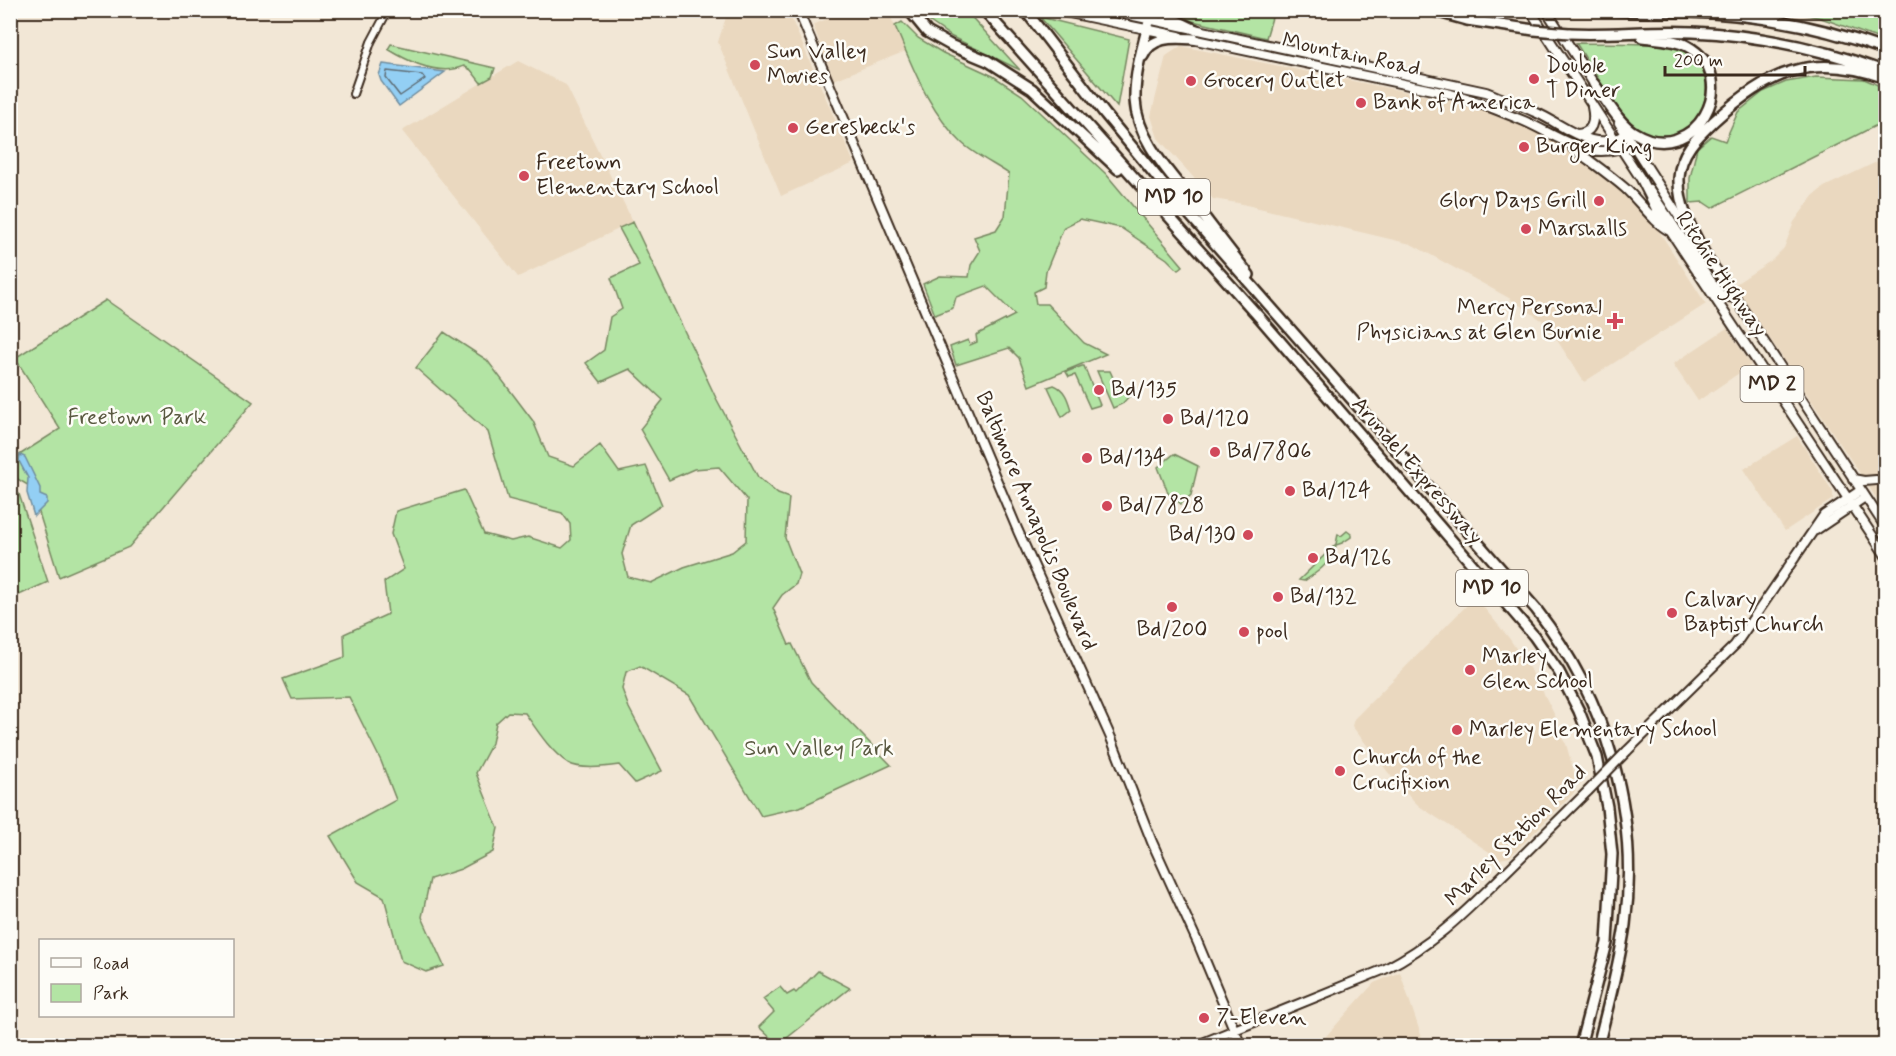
<svg xmlns="http://www.w3.org/2000/svg" width="1896" height="1056" font-family="Mynerve,sans-serif">
<style>
.built{fill:#ead8bf}
.green{fill:#b3e4a4;stroke:#778761;stroke-width:1.5}
.water{fill:#93cff4;stroke:#708d9e;stroke-width:1.5}
.lines{fill:none;stroke-linecap:round;stroke-linejoin:round}
.shore{stroke:#5e6c74;stroke-width:1.5}
.minor-casing{stroke:#3b2a1e;stroke-width:10}
.major-casing{stroke:#3b2a1e;stroke-width:12}
.highway-casing{stroke:#3b2a1e;stroke-width:14}
.minor{stroke:#fdfcf7;stroke-width:6}
.major{stroke:#fdfcf7;stroke-width:8}
.highway{stroke:#fdfcf7;stroke-width:9}
.major-bridge-casing{stroke:#3b2a1e;stroke-width:12;stroke-linecap:butt}
.highway-bridge-casing{stroke:#3b2a1e;stroke-width:14;stroke-linecap:butt}
.major-bridge{stroke:#fdfcf7;stroke-width:8}
.highway-bridge{stroke:#fdfcf7;stroke-width:9}
.poi-dot{fill:#d1495b;stroke:#fdfcf7;stroke-width:2}
.labels{text-anchor:middle;dominant-baseline:central;stroke-width:5;stroke-linejoin:round;paint-order:stroke}
.shield{fill:#fdfcf7;stroke:#75695f;stroke-width:1.5}
.shield-label{font-size:21px;font-weight:bold;fill:#3b2a1e}
.poi-label{font-size:22px;fill:#3b2a1e;stroke:#fdfcf7;text-anchor:start}
.street-label{font-size:22px;fill:#3b2a1e;stroke:#fdfcf7}
.park-label{font-size:22px;fill:#595840;stroke:#fdfcf7}
</style>
<rect width="100%" height="100%" fill="#f2e7d6"/>
<filter id="ink" filterUnits="userSpaceOnUse"><feTurbulence type="fractalNoise" baseFrequency=".0167" numOctaves="2"/><feDisplacementMap in="SourceGraphic" scale="12" xChannelSelector="R" yChannelSelector="G"/><feConvolveMatrix kernelMatrix="1 2 1 2 8 2 1 2 1" color-interpolation-filters="sRGB"/></filter>
<g filter="url(#ink)">
<path class="built" d="M 728,11 L 788,11 L 854,163 L 781,196 L 718,42 Z
M 845,11 L 888,11 L 906,51 L 834,80 L 813,25 Z
M 1181,46 L 1452,101 L 1489,111 L 1525,126 L 1568,149 L 1627,196 L 1653,222 L 1706,304 L 1584,382 L 1546,323 L 1509,298 L 1411,244 L 1238,203 L 1213,199 L 1158,138 L 1151,116 L 1166,56 Z
M 518,61 L 566,85 L 633,222 L 518,277 L 402,131 Z
M 1885,158 L 1885,511 L 1734,285 L 1772,260 L 1784,248 L 1794,222 L 1813,196 L 1824,187 Z
M 1727,328 L 1751,365 L 1698,401 L 1673,364 Z
M 1797,436 L 1833,492 L 1833,499 L 1785,531 L 1744,469 Z
M 1475,597 L 1509,638 L 1537,680 L 1560,726 L 1559,734 L 1566,744 L 1574,772 L 1575,790 L 1573,794 L 1510,857 L 1500,859 L 1419,806 L 1398,785 L 1352,726 L 1354,719 Z
M 1400,972 L 1422,1038 L 1433,1045 L 1318,1045 L 1374,983 Z"/>
<path class="green" d="M 1855,10 L 1882,15 L 1885,11 L 1885,41 L 1821,18 L 1788,11 Z
M 917,11 L 966,11 L 1020,70 L 952,37 L 920,15 Z
M 1167,11 L 1274,11 L 1266,38 L 1184,19 Z
M 1040,17 L 1129,39 L 1117,107 Z
M 902,22 L 918,38 L 943,53 L 993,76 L 1022,95 L 1106,174 L 1183,266 L 1178,270 L 1167,259 L 1121,228 L 1080,219 L 1064,227 L 1046,271 L 1044,287 L 1034,292 L 1036,304 L 1047,304 L 1084,343 L 1106,354 L 1029,386 L 1019,358 L 1009,348 L 956,365 L 950,347 L 968,340 L 970,345 L 977,342 L 976,335 L 1015,315 L 986,286 L 956,297 L 953,308 L 935,315 L 923,284 L 940,276 L 969,277 L 971,265 L 980,251 L 974,237 L 996,230 L 1005,216 L 1009,174 C 994,164 975,155 962,143 C 928,111 913,67 895,26 Z
M 1576,43 C 1602,44 1659,41 1681,49 C 1721,66 1711,130 1666,136 C 1658,137 1647,136 1640,131 C 1619,117 1591,66 1576,43 Z
M 391,44 L 495,68 L 492,77 L 481,83 L 471,70 L 464,66 C 439,77 409,62 388,49 Z
M 1816,77 L 1864,79 L 1885,88 L 1885,121 L 1712,208 L 1703,202 L 1690,203 L 1690,178 L 1697,148 L 1711,136 L 1725,141 L 1738,112 L 1763,92 L 1786,82 Z
M 633,222 L 716,398 L 758,477 L 778,494 L 789,498 L 785,538 L 799,574 L 796,584 L 782,595 L 773,608 L 789,645 L 792,644 L 811,682 L 891,765 L 800,807 L 761,816 L 689,695 L 640,666 L 626,672 L 622,689 L 629,708 L 662,771 L 635,783 L 619,765 C 606,767 580,770 568,763 C 550,751 537,730 525,713 L 508,712 L 496,723 L 492,743 L 476,773 L 498,828 L 493,852 L 461,869 L 430,879 L 422,917 L 444,966 L 426,972 L 401,961 L 384,897 L 358,882 L 330,836 L 396,800 L 381,761 L 349,697 L 292,699 L 283,679 L 345,657 L 344,634 L 388,614 L 384,582 L 404,569 L 391,534 L 396,511 L 464,490 L 484,534 L 511,541 L 528,537 L 562,548 L 571,540 L 570,524 L 562,513 L 508,499 L 488,432 L 416,368 L 444,332 L 487,360 L 533,421 L 548,457 L 574,466 L 600,445 L 619,472 L 646,466 L 662,505 L 631,525 L 622,554 L 628,577 L 651,583 L 684,567 L 732,552 L 746,541 L 747,500 L 719,467 L 694,469 L 669,480 L 640,429 L 663,400 L 630,369 L 601,382 L 586,363 L 604,350 L 610,317 L 622,309 L 611,278 L 639,265 L 619,228 Z
M 106,300 L 253,402 L 129,547 L 59,577 L 31,487 L 11,475 L 10,461 L 60,429 L 15,358 Z
M 1082,366 L 1084,366 L 1100,405 L 1090,408 L 1075,375 L 1069,377 L 1066,372 Z
M 1097,371 L 1110,371 L 1115,382 L 1134,391 L 1122,404 L 1113,408 Z
M 1054,385 C 1065,389 1068,400 1071,410 L 1062,417 L 1048,387 Z
M 1174,454 L 1198,466 L 1191,495 L 1181,504 L 1168,493 L 1158,467 Z
M 10,489 L 19,494 L 48,582 L 19,595 L 11,583 Z
M 1347,531 L 1351,534 L 1351,537 L 1342,543 L 1336,545 C 1334,561 1317,573 1304,581 L 1299,580 L 1336,544 L 1338,534 L 1341,536 Z
M 818,971 L 850,988 L 778,1045 L 759,1027 L 774,1012 L 763,999 L 780,987 L 787,995 L 794,991 L 796,993 Z"/>
<path class="water" d="M 383,64 L 445,72 L 399,106 L 381,81 L 379,75 Z
M 20,455 L 25,457 L 40,488 L 40,495 L 47,498 L 47,503 L 34,516 L 27,493 L 28,478 L 19,461 Z"/>
<g class="lines">
<path class="shore" d="M 387,71 L 422,75 L 425,79 L 400,96 L 386,78 Z"/>
<defs>
<path id="minor" d="M 353,94 L 371,42 L 388,10"/>
<path id="major" d="M 798,10 L 1018,531 L 1111,738 L 1152,842 L 1197,941 L 1241,1046
M 1055,10 L 1179,36
M 1106,10 L 1486,92 C 1503,99 1520,105 1537,113 C 1566,126 1594,155 1626,134
M 1530,10 L 1641,179 L 1657,211 L 1886,556
M 1546,10 L 1596,87
M 1191,39 L 1451,94 C 1476,101 1500,111 1524,121 C 1561,137 1591,165 1632,143
M 1619,123 L 1690,234
M 1576,134 C 1593,134 1595,121 1592,107
M 1573,148 C 1591,162 1609,174 1626,189 C 1639,201 1656,225 1670,231
M 1649,189 L 1719,293 L 1724,296 L 1735,298
M 1704,253 L 1721,276 L 1886,528
M 1853,479 L 1864,481 L 1876,480
M 1816,530 L 1865,497
M 1627,751 L 1735,645 L 1824,515 L 1861,490
M 1195,1046 L 1385,969 C 1437,942 1465,912 1506,872 C 1533,845 1561,818 1588,791"/>
<path id="highway" d="M 909,10 L 927,32 L 952,46 L 988,61 L 1032,89 L 1118,169
M 984,10 L 1260,318 L 1534,636 L 1559,672 L 1579,711 L 1597,757 L 1607,807 L 1612,854 L 1607,943 L 1580,1046
M 1025,10 L 1105,114 L 1167,189 L 1536,609 C 1606,699 1640,812 1625,925 C 1619,966 1608,1006 1598,1046
M 1152,10 C 1145,39 1134,71 1135,100 C 1137,141 1172,175 1196,206 C 1213,229 1231,252 1249,275
M 1161,10 L 1167,16 L 1196,30
M 1431,10 L 1467,20 L 1534,30
M 1608,10 C 1636,12 1663,11 1691,12 C 1758,14 1823,27 1886,50
M 1569,33 C 1610,35 1651,30 1693,32 C 1759,35 1824,49 1886,72
M 1143,56 C 1152,35 1175,38 1195,39
M 1594,84 C 1606,99 1618,123 1635,133 C 1694,169 1745,78 1687,46 C 1674,39 1657,39 1642,37
M 1706,256 C 1693,232 1678,207 1679,178 C 1680,153 1697,137 1714,121 C 1769,71 1812,52 1886,78"/>
</defs>
<use href="#minor" class="minor-casing"/>
<use href="#major" class="major-casing"/>
<use href="#highway" class="highway-casing"/>
<use href="#minor" class="minor"/>
<use href="#major" class="major"/>
<use href="#highway" class="highway"/>
<defs>
<path id="major-bridge" d="M 1588,791 L 1627,751"/>
<path id="highway-bridge" d="M 1534,30 L 1569,33"/>
</defs>
<use href="#major-bridge" class="major-bridge-casing"/>
<use href="#highway-bridge" class="highway-bridge-casing"/>
<use href="#major-bridge" class="major-bridge"/>
<use href="#highway-bridge" class="highway-bridge"/>
</g>
</g>
<g class="poi-dot">
<circle cx="755" cy="65" r="6"/>
<circle cx="1534" cy="79" r="6"/>
<circle cx="1191" cy="81" r="6"/>
<circle cx="1361" cy="103" r="6"/>
<circle cx="793" cy="128" r="6"/>
<circle cx="1524" cy="147" r="6"/>
<circle cx="524" cy="176" r="6"/>
<circle cx="1599" cy="201" r="6"/>
<circle cx="1526" cy="229" r="6"/>
<path d="M1612 312h6v6h6v6h-6v6h-6v-6h-6v-6h6z"/>
<circle cx="1099" cy="390" r="6"/>
<circle cx="1168" cy="419" r="6"/>
<circle cx="1215" cy="452" r="6"/>
<circle cx="1087" cy="458" r="6"/>
<circle cx="1290" cy="491" r="6"/>
<circle cx="1107" cy="506" r="6"/>
<circle cx="1248" cy="535" r="6"/>
<circle cx="1313" cy="558" r="6"/>
<circle cx="1278" cy="597" r="6"/>
<circle cx="1172" cy="607" r="6"/>
<circle cx="1672" cy="613" r="6"/>
<circle cx="1244" cy="632" r="6"/>
<circle cx="1470" cy="670" r="6"/>
<circle cx="1457" cy="730" r="6"/>
<circle cx="1340" cy="771" r="6"/>
<circle cx="1204" cy="1018" r="6"/>
</g>
<g class="labels">
<g class="shield">
<rect x="1138" y="179" width="72" height="36" rx="4.5"/>
<rect x="1740.5" y="366" width="63" height="36" rx="4.5"/>
<rect x="1456" y="570" width="72" height="36" rx="4.5"/>
</g>
<g class="shield-label">
<text x="1174" y="197">MD 10</text>
<text x="1772" y="384">MD 2</text>
<text x="1492" y="588">MD 10</text>
</g>
<g class="poi-label">
<text x="767" y="52">Sun Valley<tspan x="767" dy="25">Movies</tspan></text>
<text x="1546" y="66">Double<tspan x="1546" dy="25">T Diner</tspan></text>
<text x="1203" y="81">Grocery Outlet</text>
<text x="1373" y="103">Bank of America</text>
<text x="805" y="128">Geresbeck's</text>
<text x="1536" y="147">Burger King</text>
<text x="536" y="163">Freetown<tspan x="536" dy="25">Elementary School</tspan></text>
<text x="1587" y="201" text-anchor="end">Glory Days Grill</text>
<text x="1538" y="229">Marshalls</text>
<text x="1602" y="308" text-anchor="end">Mercy Personal<tspan x="1602" dy="25">Physicians at Glen Burnie</tspan></text>
<text x="1111" y="390">Bd/135</text>
<text x="1180" y="419">Bd/120</text>
<text x="1227" y="452">Bd/7806</text>
<text x="1099" y="458">Bd/134</text>
<text x="1302" y="491">Bd/124</text>
<text x="1119" y="506">Bd/7828</text>
<text x="1236" y="535" text-anchor="end">Bd/130</text>
<text x="1325" y="558">Bd/126</text>
<text x="1290" y="597">Bd/132</text>
<text x="1684" y="600">Calvary<tspan x="1684" dy="25">Baptist Church</tspan></text>
<text x="1172" y="630" text-anchor="middle">Bd/200</text>
<text x="1256" y="632">pool</text>
<text x="1482" y="657">Marley<tspan x="1482" dy="25">Glen School</tspan></text>
<text x="1469" y="730">Marley Elementary School</text>
<text x="1352" y="758">Church of the<tspan x="1352" dy="25">Crucifixion</tspan></text>
<text x="1216" y="1018">7-Eleven</text>
</g>
<g class="street-label">
<text transform="translate(1351 55) rotate(12)">Mountain Road</text>
<text transform="translate(1721 274) rotate(56)">Ritchie Highway</text>
<text transform="translate(1417 471) rotate(49)">Arundel Expressway</text>
<text transform="translate(1036 521) rotate(67)">Baltimore Annapolis Boulevard</text>
<text transform="translate(1516 836) rotate(-45)">Marley Station Road</text>
</g>
<g class="park-label">
<text x="137" y="418">Freetown Park</text>
<text x="819" y="749">Sun Valley Park</text>
</g>
</g>
<rect width="1896" height="1056" fill="none" stroke="#fdfcf7" stroke-width="36"/>
<rect x="18" y="18" width="1860" height="1020" fill="none" stroke="#3b2a1e" stroke-width="2" filter="url(#ink)"/>
<rect x="39" y="939" width="195" height="78" fill="#fdfcf7" stroke="#afa8a0" stroke-width="1.5"/>
<rect x="51" y="958" width="30" height="9" fill="#fdfcf7" stroke="#afa8a0" stroke-width="1.5"/>
<text x="93" y="969" font-size="18" fill="#3b2a1e">Road</text>
<rect x="51" y="984" width="30" height="18" fill="#b3e4a4" stroke="#afa8a0" stroke-width="1.5"/>
<text x="93" y="999" font-size="18" fill="#3b2a1e">Park</text>
<path d="M1665 66v9h140v-9" fill="none" stroke="#3b2a1e" stroke-width="3"/>
<text x="1674" y="66" font-size="18" fill="#3b2a1e" stroke="#fdfcf7" stroke-width="4.5" paint-order="stroke">200 m</text>
</svg>
